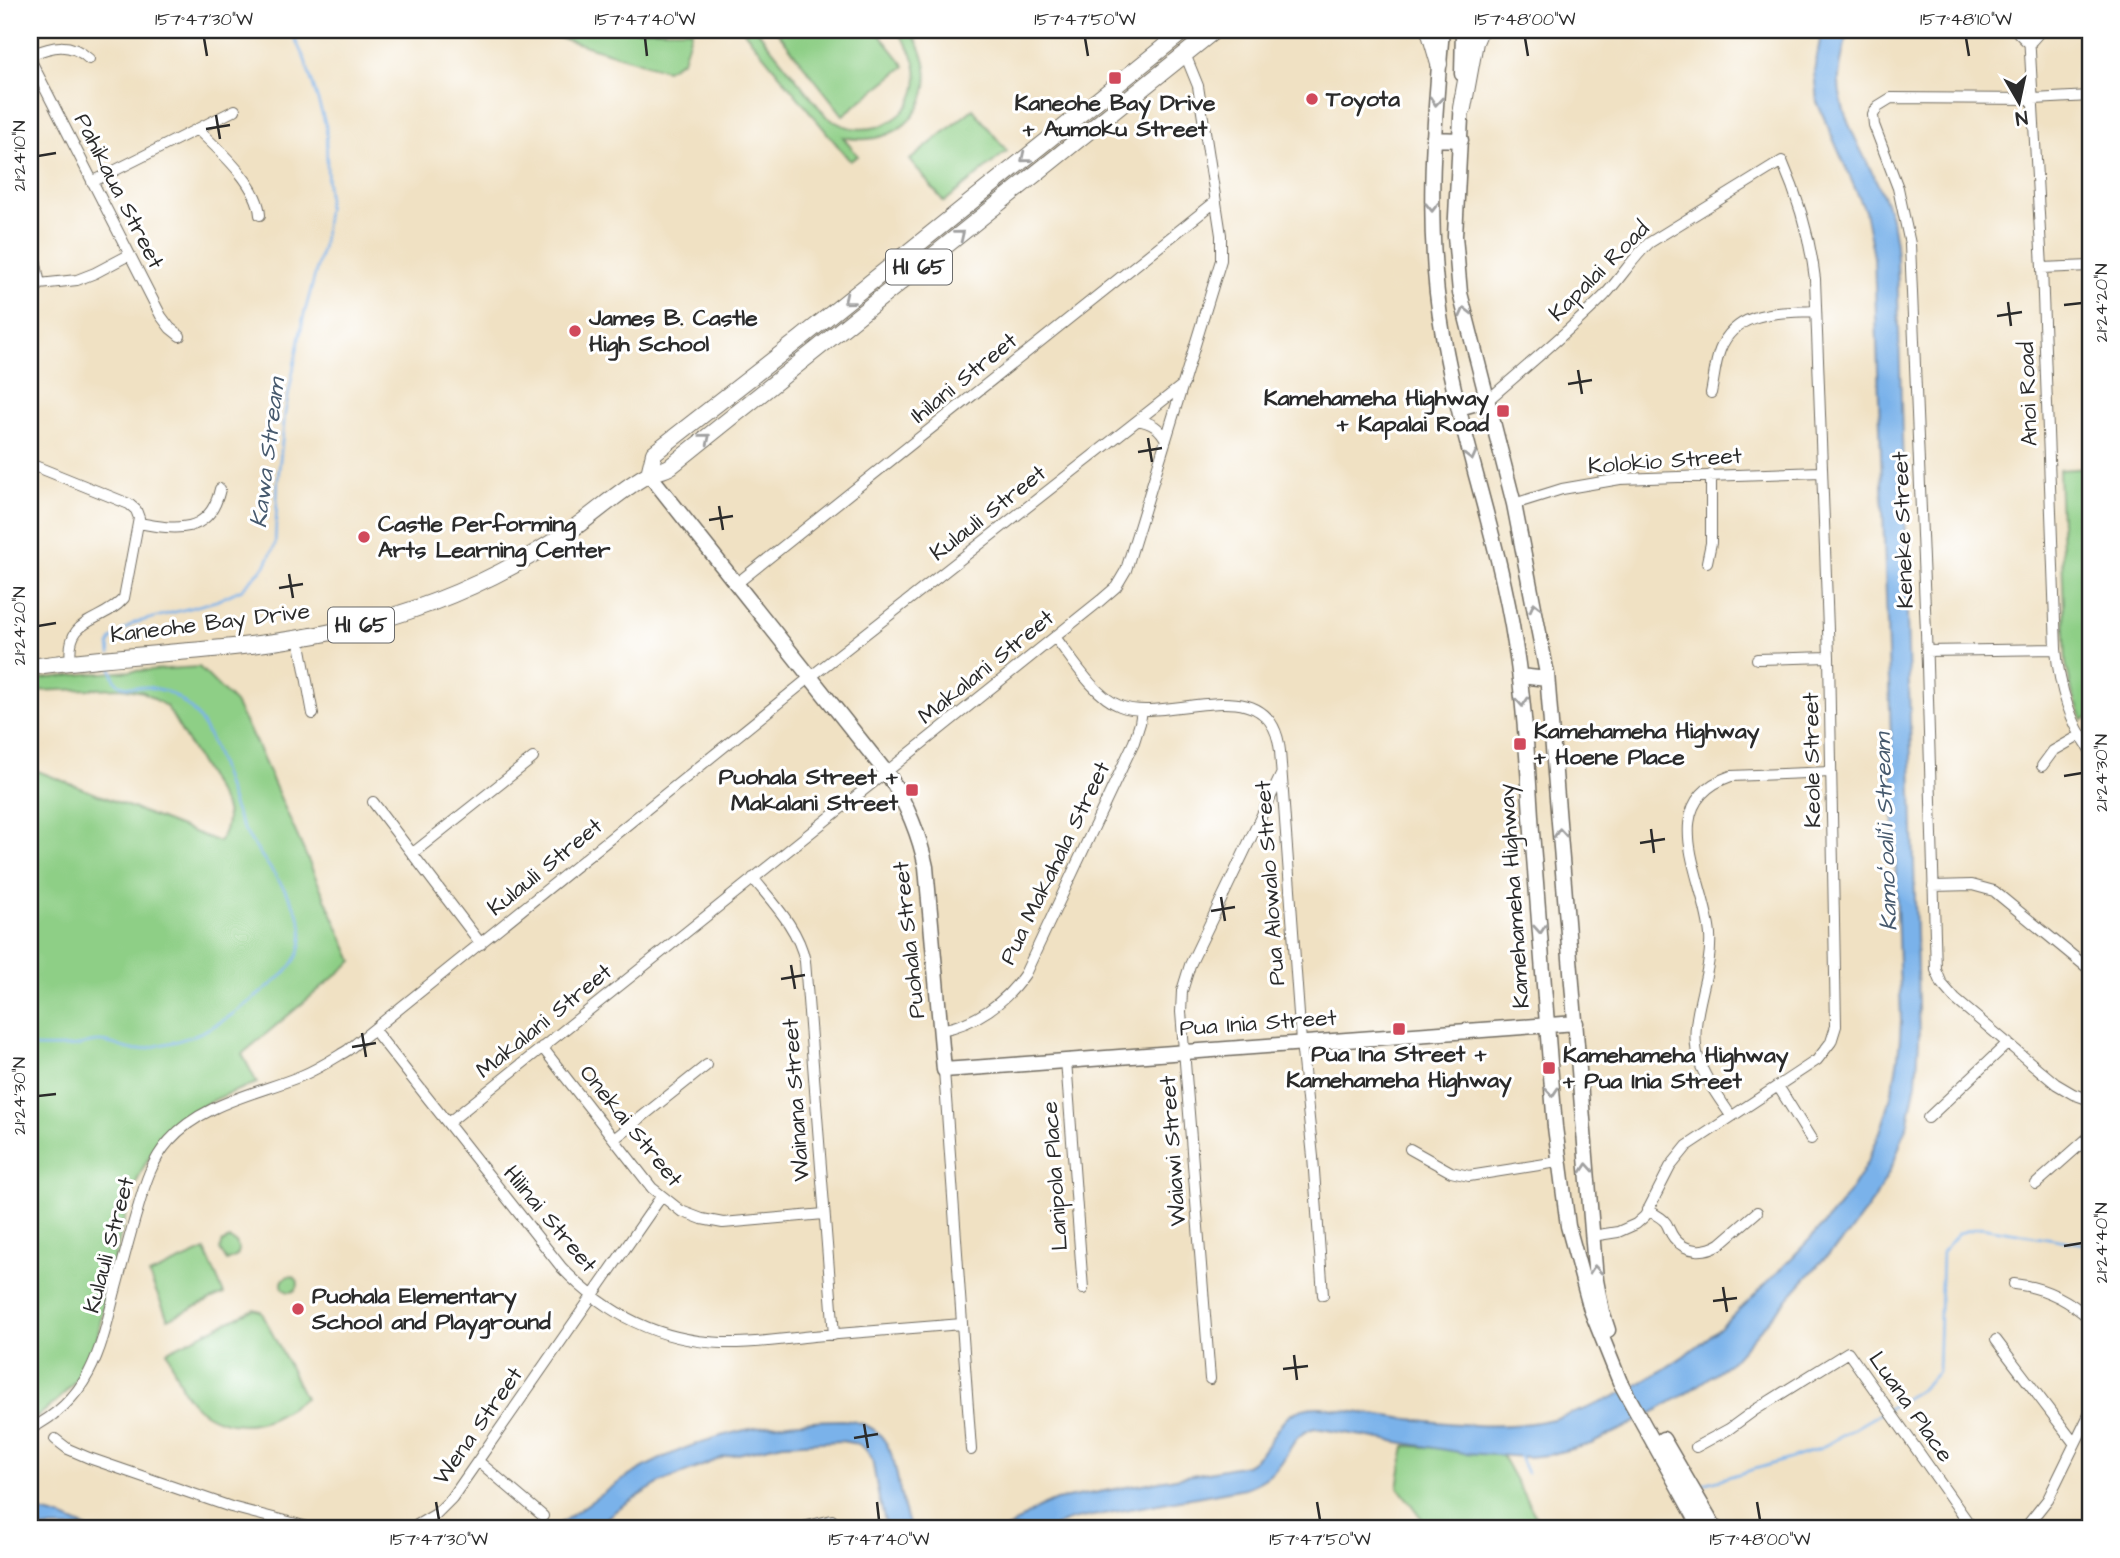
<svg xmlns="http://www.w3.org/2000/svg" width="2120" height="1558" font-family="'Architects Daughter',sans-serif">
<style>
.green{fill:#8ecf86;stroke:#5c7d58;stroke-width:2}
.water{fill:#7ab2ea;stroke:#526e8a;stroke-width:2}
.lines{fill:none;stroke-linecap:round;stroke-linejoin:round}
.stream{stroke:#7ab2ea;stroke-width:2.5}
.street-casing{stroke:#706b60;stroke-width:12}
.secondary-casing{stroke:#706b60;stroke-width:17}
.primary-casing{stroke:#706b60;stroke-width:18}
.highway-casing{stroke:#706b60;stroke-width:20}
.street{stroke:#fff;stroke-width:10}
.secondary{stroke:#fff;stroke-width:14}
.primary{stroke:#fff;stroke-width:16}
.highway{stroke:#fff;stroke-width:18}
.oneway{stroke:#a0a0a0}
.ticks{fill:none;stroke:#2b2b2b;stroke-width:2.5}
.poi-dot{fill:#d1495b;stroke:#fff;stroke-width:2.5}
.labels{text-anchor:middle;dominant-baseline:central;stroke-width:6;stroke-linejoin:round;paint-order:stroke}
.shield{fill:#fff;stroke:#6b6b6b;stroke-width:2}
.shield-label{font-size:21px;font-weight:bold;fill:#2b2b2b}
.poi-label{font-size:23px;font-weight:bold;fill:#2b2b2b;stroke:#fff;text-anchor:start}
.street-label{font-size:23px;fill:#2b2b2b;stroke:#fff}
.water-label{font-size:24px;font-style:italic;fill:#475a6e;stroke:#fff}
.neatline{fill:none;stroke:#2b2b2b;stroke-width:2.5}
.ticks-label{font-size:18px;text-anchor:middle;fill:#2b2b2b}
</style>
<rect width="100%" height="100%" fill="#fff"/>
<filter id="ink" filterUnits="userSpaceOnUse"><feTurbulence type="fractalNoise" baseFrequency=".0143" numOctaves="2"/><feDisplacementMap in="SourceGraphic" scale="14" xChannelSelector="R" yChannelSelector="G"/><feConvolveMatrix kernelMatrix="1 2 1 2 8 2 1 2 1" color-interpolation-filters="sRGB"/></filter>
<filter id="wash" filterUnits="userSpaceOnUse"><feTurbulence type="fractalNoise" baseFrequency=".00686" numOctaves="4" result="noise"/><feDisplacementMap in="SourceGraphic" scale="28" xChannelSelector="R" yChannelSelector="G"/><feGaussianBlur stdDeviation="1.57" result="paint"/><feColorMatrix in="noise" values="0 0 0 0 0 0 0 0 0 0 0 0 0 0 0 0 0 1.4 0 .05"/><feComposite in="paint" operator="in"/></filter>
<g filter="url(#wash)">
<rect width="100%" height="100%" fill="#f0e1c3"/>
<path class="green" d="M 534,30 L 692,30 L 683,60 L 666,70 Z
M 743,30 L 757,30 L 826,116 C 867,148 928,116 915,63 C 912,50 904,40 896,30 L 909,30 C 952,84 911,152 843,137 L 858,156 L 850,161 Z
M 776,30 L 876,30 L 905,66 L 843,115 Z
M 973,109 L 1007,151 L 944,202 L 910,160 Z
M 2090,468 L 2090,716 L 2083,720 L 2073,695 L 2066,664 L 2059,470 Z
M 199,667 L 235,703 L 255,741 L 353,961 L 242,1054 L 257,1083 C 235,1091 212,1099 193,1112 C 141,1147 129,1197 116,1254 C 109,1284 102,1314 96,1344 C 82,1378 61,1402 30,1421 L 30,768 L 219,842 C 227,830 230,818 224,804 L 167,707 L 143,692 L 122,688 L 30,691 L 30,680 L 86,674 Z
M 230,1239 L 236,1243 L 239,1250 L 237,1256 L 227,1261 L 220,1250 L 223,1242 Z
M 205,1250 L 224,1294 L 168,1319 L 149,1275 Z
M282 1284a8 8 0 1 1 16 0a8 8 0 1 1-16 0Z
M 254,1309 L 261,1311 L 305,1398 C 292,1406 280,1415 266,1420 C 238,1430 205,1421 187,1396 C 178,1383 173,1366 167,1351 Z
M 1405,1446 L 1499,1450 L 1542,1528 L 1429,1528 L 1398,1487 Z"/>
<path class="water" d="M 1822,30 L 1848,30 C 1845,45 1840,62 1839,78 C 1837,116 1871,165 1885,200 C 1893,219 1896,238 1897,258 L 1919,1041 L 1916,1082 L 1908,1122 L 1894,1162 L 1874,1200 L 1848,1235 L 1818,1265 L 1732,1361 L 1687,1393 L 1640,1420 L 1591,1444 L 1548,1455 L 1527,1457 L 1464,1453 L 1315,1428 C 1295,1433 1292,1447 1281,1463 C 1272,1476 1259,1483 1245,1488 L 1071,1520 L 1050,1528 L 1009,1528 L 1038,1508 L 1056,1500 L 1246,1465 C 1279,1447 1272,1405 1322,1407 C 1348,1412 1374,1414 1400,1418 C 1452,1424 1502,1431 1553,1419 C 1612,1404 1677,1366 1723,1325 C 1743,1308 1761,1288 1780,1270 C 1812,1237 1845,1205 1866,1164 C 1889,1119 1899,1071 1901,1021 L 1874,257 L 1865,211 L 1817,102 L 1814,71 Z
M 842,1420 C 907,1423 890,1486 911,1528 L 887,1528 L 879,1499 L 872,1459 L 866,1450 L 858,1444 L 841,1441 L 783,1444 L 724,1457 L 660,1483 L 622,1506 L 593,1528 L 553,1528 C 579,1511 603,1492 629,1476 C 694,1437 767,1420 842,1420 Z
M 30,1509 L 64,1518 L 87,1528 L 30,1528 Z"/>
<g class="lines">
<path class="stream" d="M 110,654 L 109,645 L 112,639 L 134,623 L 216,601 L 242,589 L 265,566 L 275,545 L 278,479 L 285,413 L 303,319 L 323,245 L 328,201 L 326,126 L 305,60 L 294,37 L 283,30
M 30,1047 C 46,1047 62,1048 77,1046 C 84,1045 91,1042 98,1042 C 111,1041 122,1049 134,1050 C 143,1050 152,1047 160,1045 C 205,1037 232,1016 266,989 C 287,973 305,957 302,928 C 299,901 258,855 243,828 C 224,793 218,735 190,708 C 180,698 167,690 153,688 C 130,684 114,696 111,664
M 1519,1455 L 1527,1473
M 1704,1484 L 1789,1459 L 1819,1449 L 1920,1390 L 1938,1372 L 1942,1252 L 1959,1233 L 1981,1227 L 2090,1245"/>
</g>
</g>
<g filter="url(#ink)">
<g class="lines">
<defs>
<path id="street" d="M 2029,34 L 2042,268 L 2056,649 C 2059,685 2069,720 2090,750
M 30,55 C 52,46 70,41 89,59
M 30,59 L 161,316 L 170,328 L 180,336
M 2090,96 L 2034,99 L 1891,98 L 1878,106 L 1873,115 L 1874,125 L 1898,188 L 1910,244 L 1926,632 L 1936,970 L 1942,984 L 1955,999 L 2056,1084 L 2073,1094 L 2090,1100
M 197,129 C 219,150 258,184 260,215
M 92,182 L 235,110
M 30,233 L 40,285
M 2042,268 L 2090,266
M 30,285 L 77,280 L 95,273 L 129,255
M 1711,393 C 1714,379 1715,363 1720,350 C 1736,309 1780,313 1816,311
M 1488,400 C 1527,366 1567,333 1604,296 C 1620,279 1632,259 1649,243 L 1782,161 C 1799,200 1810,237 1815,279 L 1829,657 L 1836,1026 L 1831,1042 L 1817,1060 L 1687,1146 L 1670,1167 L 1645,1216 L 1636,1224 L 1618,1232 L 1592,1236
M 1138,420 C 1152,423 1160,428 1166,440
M 30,464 L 129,504 L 136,510 L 139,518 L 124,598 C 102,624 65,616 71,661
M 1514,504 L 1562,489 L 1620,479 L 1821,472
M 139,523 C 176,530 210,535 220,489
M 1707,562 L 1711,543 L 1711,475
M 736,584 L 1215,202
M 1055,637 C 1072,659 1094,696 1120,706 C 1167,725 1271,665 1280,751 L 1301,1042 L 1313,1157 L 1323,1295
M 299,638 L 313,714
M 1926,651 L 2056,649
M 1757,659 L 1829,657
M 2042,766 L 2053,751 L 2081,735
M 373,802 L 481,944
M 413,853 L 533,758
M 753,878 C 774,904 798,928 805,961 L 834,1335
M 1933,886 L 1972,885 L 1994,891 L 2089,969
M 374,1030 L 562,1268 C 605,1313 659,1341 722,1343 C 752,1344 783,1339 813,1336 C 862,1332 912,1328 962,1324
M 941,1030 C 975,1024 1005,1003 1025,974 L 1134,742 L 1140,723 L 1142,710
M 542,1047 L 652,1188 L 681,1211 L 702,1219 L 723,1223 L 824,1214
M 1066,1060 L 1083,1289
M 944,1070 L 971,1450
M 1778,1086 L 1811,1139
M 1731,1116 C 1720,1099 1706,1081 1699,1061 C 1686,1020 1713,977 1710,935 C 1706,881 1653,803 1731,776 L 1831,772
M 1928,1118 L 2008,1043
M 448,1123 L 1101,600 L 1116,587 L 1126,570 L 1221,260 L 1221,235 L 1198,86 L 1185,54
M 614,1139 L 707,1065
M 1410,1149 L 1451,1172 L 1469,1176 L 1558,1162
M 2036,1184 L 2090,1136
M 1647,1210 C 1653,1213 1662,1217 1666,1223 C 1669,1228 1670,1233 1674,1238 C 1686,1253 1705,1253 1720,1244 L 1757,1212
M 2014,1284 C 2044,1287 2068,1299 2090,1319
M 1996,1340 L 2075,1444
M 1210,1379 L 1181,1012 L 1182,991 L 1190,965 L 1281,775
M 30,1429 C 88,1400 100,1354 114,1295 C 122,1266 129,1237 138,1208 C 145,1183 152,1160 169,1141 C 202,1103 257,1094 301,1076 C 318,1069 333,1059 348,1050 L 813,675 L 1184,384
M 55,1439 L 68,1449 L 89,1458 L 231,1507 L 312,1528
M 1696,1447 L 1729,1429 L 1755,1410 L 1848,1352 L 1972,1528
M 478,1461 L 543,1516
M 412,1528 L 436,1514 L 452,1498 L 661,1197
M 799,1528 L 832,1520
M 2025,1528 L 2048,1499 L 2090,1413"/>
<path id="secondary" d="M 1442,30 C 1433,132 1425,234 1443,335 C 1461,439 1499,539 1515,644 C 1525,706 1528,770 1532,832 C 1540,930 1547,1028 1555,1127 L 1568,1226 L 1591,1310 L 1620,1382 L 1701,1528
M 1462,74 L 1463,30
M 1462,98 L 1455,236 L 1460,293 L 1514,504 L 1547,674 L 1596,1280 L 1602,1312 L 1608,1330
M 1433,139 L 1461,140
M 1459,408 L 1488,400
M 649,474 L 889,776 C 907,805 919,833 926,867 L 944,1070 L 1576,1023
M 1520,676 L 1547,679
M 1663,1439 L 1715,1528"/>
<path id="primary" d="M 1429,30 L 1439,64
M 649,474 L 654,453 L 800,339 L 1185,30
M 30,667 C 133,652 239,653 341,630 C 420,612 498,579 565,534 C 593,516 618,491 647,475 C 655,471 664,471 671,466 L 1215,30"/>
<path id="highway" d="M 2021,30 L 2029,38 L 2036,30
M 1462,108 L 1474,42 L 1479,30"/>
</defs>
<use href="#street" class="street-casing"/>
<use href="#secondary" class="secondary-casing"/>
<use href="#primary" class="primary-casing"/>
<use href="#highway" class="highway-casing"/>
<use href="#street" class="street"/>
<use href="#secondary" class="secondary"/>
<use href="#primary" class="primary"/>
<use href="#highway" class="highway"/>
</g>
<defs><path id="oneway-chevron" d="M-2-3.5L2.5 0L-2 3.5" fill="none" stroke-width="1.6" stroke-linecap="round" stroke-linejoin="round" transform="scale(1.75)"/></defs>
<g class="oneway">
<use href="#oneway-chevron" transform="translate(1436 101) rotate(95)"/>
<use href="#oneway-chevron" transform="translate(1025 158) rotate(141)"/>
<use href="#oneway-chevron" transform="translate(1432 207) rotate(89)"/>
<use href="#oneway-chevron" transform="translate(960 235) rotate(-39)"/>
<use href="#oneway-chevron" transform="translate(848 300) rotate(141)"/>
<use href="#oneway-chevron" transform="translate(1465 312) rotate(-104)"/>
<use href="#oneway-chevron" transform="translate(706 438) rotate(-39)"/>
<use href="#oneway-chevron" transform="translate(1471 456) rotate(76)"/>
<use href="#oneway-chevron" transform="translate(1535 607) rotate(-103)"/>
<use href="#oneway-chevron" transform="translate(1522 702) rotate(86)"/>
<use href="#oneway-chevron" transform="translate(1560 833) rotate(-95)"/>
<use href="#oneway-chevron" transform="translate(1540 929) rotate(86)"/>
<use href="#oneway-chevron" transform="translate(1552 1092) rotate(86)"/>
<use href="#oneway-chevron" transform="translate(1587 1168) rotate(-94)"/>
<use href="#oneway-chevron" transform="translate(1595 1270) rotate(-95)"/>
</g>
</g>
<path class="ticks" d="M 204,38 L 207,56M 645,38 L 647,56M 1085,38 L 1088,56M 1525,38 L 1528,56M 1966,38 L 1969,56M 216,115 L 220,139M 206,129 L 230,125M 38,156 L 56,153M 2008,302 L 2011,326M 2064,305 L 2082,303M 1997,316 L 2022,312M 1578,370 L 1582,394M 1568,384 L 1592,380M 1148,438 L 1152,462M 1138,452 L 1162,448M 719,506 L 723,530M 709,520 L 733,516M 289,574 L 293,598M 279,588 L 303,584M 38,626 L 56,623M 2064,776 L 2082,773M 1651,829 L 1654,853M 1640,843 L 1665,839M 1221,897 L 1225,921M 1211,911 L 1235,907M 791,965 L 795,989M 781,979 L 805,975M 362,1033 L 366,1057M 352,1047 L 376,1043M 38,1096 L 56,1094M 2064,1246 L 2082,1243M 1723,1287 L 1727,1312M 1713,1301 L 1737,1298M 1294,1355 L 1297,1380M 1283,1369 L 1308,1366M 864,1424 L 868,1448M 854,1438 L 878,1434M 436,1502 L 439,1520M 877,1502 L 879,1520M 1317,1502 L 1320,1520M 1757,1502 L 1760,1520"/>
<g class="poi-dot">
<rect x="1108" y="71" width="14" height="14" rx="3.5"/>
<circle cx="1312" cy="99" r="7"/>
<circle cx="575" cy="331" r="7"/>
<rect x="1496" y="404" width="14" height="14" rx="3.5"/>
<circle cx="364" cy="537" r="7"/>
<rect x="1513" y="737" width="14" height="14" rx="3.5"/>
<rect x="905" y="783" width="14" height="14" rx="3.5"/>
<rect x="1392" y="1022" width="14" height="14" rx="3.5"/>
<rect x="1542" y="1061" width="14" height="14" rx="3.5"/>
<circle cx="298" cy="1309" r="7"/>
</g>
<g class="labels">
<g class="shield">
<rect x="886" y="249.5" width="66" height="35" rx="5"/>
<rect x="328" y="607.5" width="66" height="35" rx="5"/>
</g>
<g class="shield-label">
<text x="919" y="267">HI 65</text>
<text x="361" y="625">HI 65</text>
</g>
<g class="poi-label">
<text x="1326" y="99">Toyota</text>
<text x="1115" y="103" text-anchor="middle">Kaneohe Bay Drive<tspan x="1115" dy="26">+ Aumoku Street</tspan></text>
<text x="589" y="318">James B. Castle<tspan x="589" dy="26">High School</tspan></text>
<text x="1489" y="398" text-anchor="end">Kamehameha Highway<tspan x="1489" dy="26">+ Kapalai Road</tspan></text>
<text x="378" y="524">Castle Performing<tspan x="378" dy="26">Arts Learning Center</tspan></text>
<text x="1534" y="731">Kamehameha Highway<tspan x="1534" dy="26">+ Hoene Place</tspan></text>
<text x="898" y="777" text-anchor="end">Puohala Street +<tspan x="898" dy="26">Makalani Street</tspan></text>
<text x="1399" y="1054" text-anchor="middle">Pua Ina Street +<tspan x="1399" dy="26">Kamehameha Highway</tspan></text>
<text x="1563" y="1055">Kamehameha Highway<tspan x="1563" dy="26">+ Pua Inia Street</tspan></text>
<text x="312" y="1296">Puohala Elementary<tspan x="312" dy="26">School and Playground</tspan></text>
</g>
<g class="street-label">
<text transform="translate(119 191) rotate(63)">Pahikaua Street</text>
<text transform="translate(1599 271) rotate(-45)">Kapalai Road</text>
<text transform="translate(964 378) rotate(-39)">Ihilani Street</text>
<text transform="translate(2028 394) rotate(-92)">Anoi Road</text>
<text transform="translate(1665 461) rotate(-4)">Kolokio Street</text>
<text transform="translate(988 513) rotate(-38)">Kulauli Street</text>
<text transform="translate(1903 530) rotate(-92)">Keneke Street</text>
<text transform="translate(210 623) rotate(-7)">Kaneohe Bay Drive</text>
<text transform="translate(986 667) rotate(-39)">Makalani Street</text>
<text transform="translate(1812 760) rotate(-91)">Keole Street</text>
<text transform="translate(1055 863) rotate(-64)">Pua Makahala Street</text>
<text transform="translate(545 867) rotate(-39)">Kulauli Street</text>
<text transform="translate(1270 883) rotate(-94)">Pua Alowalo Street</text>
<text transform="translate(1514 896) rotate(-94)">Kamehameha Highway</text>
<text transform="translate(909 940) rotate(-96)">Puohala Street</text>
<text transform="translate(544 1021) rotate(-39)">Makalani Street</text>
<text transform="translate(1258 1023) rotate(-4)">Pua Inia Street</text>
<text transform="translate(796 1100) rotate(-94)">Wainana Street</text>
<text transform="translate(631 1126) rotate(51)">Onekai Street</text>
<text transform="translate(1173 1151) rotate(-94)">Waiawi Street</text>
<text transform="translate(1055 1176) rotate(-94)">Lanipola Place</text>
<text transform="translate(550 1219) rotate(50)">Hilinai Street</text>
<text transform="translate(109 1245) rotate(-75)">Kulauli Street</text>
<text transform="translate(1911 1407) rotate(55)">Luana Place</text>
<text transform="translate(478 1426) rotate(-55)">Wena Street</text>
</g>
<g class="water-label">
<text transform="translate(268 453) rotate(-83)">Kawa Stream</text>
<text transform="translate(1886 832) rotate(-92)">Kamoʻoaliʻi Stream</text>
</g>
</g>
<rect width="2120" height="1558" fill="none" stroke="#fff" stroke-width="77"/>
<g transform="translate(2019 102) rotate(171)" stroke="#ffffff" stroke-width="5" paint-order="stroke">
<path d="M0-5L12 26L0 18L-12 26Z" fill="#2b2b2b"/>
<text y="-10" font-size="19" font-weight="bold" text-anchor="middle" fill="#2b2b2b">N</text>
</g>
<rect x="38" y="38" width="2044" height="1482" class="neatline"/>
<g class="ticks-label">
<text x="204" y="25">157°47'30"W</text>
<text x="645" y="25">157°47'40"W</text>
<text x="1085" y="25">157°47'50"W</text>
<text x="1525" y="25">157°48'00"W</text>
<text x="1966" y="25">157°48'10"W</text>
<text transform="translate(19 156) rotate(-90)" y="6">21°24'10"N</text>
<text transform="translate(2101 303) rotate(-90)" y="6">21°24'20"N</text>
<text transform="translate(19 626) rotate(-90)" y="6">21°24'20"N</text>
<text transform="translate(2101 773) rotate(-90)" y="6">21°24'30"N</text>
<text transform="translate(19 1096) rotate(-90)" y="6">21°24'30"N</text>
<text transform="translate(2101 1243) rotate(-90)" y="6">21°24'40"N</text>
<text x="439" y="1545">157°47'30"W</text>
<text x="879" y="1545">157°47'40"W</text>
<text x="1320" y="1545">157°47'50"W</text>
<text x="1760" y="1545">157°48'00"W</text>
</g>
</svg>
